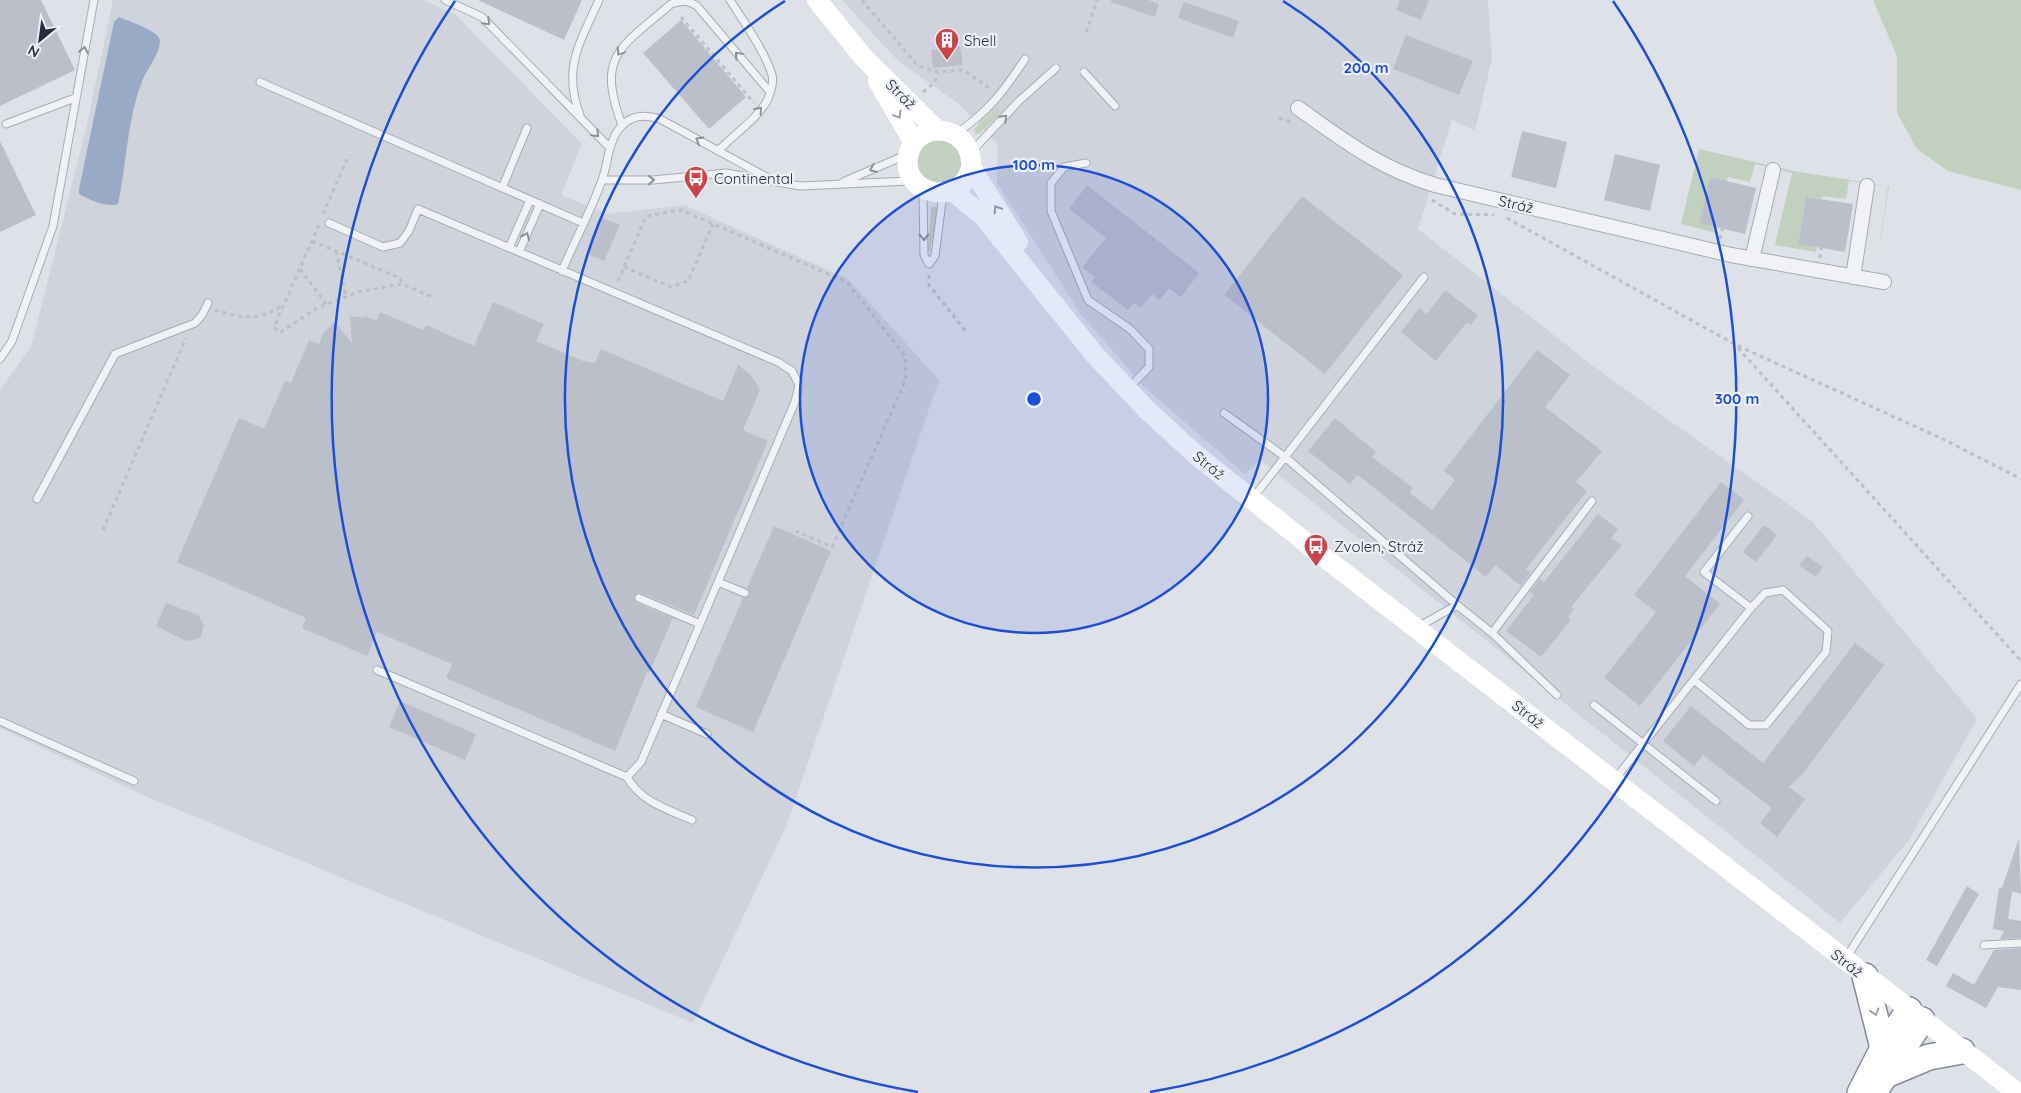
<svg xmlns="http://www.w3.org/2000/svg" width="2021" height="1093" font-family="Quicksand,sans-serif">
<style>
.built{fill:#d0d3dc}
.green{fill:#c2d1bf}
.water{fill:#99aac7}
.building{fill:#bbbfca}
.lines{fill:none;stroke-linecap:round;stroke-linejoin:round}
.lane-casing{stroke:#a7abb4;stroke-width:9}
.street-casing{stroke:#a7abb4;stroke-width:16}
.highway-casing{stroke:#858c9e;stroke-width:28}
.path{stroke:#bcbfc6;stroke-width:3;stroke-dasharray:4 4;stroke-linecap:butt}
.lane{stroke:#f0f2f6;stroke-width:7}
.street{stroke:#f0f2f6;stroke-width:14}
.secondary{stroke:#fff;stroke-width:20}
.highway{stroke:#fff;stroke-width:25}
.oneway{stroke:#8c909a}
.oneway2{stroke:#9ea0a8}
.ring{fill:none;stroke:#1d4ed8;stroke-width:2.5}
.labels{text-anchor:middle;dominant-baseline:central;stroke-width:4.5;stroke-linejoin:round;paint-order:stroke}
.poi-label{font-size:15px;fill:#272d3e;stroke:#edf0f5;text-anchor:start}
.street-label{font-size:15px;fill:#272d3e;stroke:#edf0f5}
.centre{fill:#1d4ed8;stroke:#edf0f5;stroke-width:2.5}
.ring-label{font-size:15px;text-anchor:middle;font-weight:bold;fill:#1d4ed8;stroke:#edf0f5;stroke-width:4.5;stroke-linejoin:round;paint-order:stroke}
</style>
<rect width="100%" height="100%" fill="#dee1e7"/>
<path class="built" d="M 113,0 L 423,0 L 455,14 L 582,144 L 561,195 L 607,214 L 684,205 L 848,279 L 939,380 L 787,824 L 693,1023 L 152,799 L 0,728 L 0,390 L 31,347 L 87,125 Z
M 842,0 L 1488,0 L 1492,59 L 1475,130 L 1452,120 L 1418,229 L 1605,375 L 1812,521 L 1977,719 L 1909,840 L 1840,923 L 1260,460 L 1245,474 L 1144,387 L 1080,313 L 997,183 L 998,145 L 959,104 L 898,61 Z"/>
<path class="green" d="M 1873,0 L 2021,0 L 2021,190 L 1948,171 L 1917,149 L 1897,113 L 1897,56 Z
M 997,108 L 1001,112 L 979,134 L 976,134 L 974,129 Z
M916 161a23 23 0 1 1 46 0a23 23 0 1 1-46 0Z
M 1699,149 L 1793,171 L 1889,186 L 1877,262 L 1888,186 L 1849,181 L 1846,199 L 1823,196 L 1822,199 L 1806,197 L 1798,244 L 1817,247 L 1816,252 L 1775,245 L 1792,173 L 1755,164 L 1750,182 L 1728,177 L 1726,181 L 1710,177 L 1699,223 L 1717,227 L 1716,233 L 1681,224 Z
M 934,206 L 938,209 L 930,252 L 928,250 L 931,208 Z"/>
<path class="water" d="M 119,17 C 128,21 156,30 159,38 C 164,47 147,70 143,79 C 127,118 127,163 118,204 C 106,208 90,200 79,194 L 79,189 L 114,22 Z"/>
<path class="building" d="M 0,0 L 41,0 L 75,70 L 0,106 Z
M 478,0 L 582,0 L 564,40 Z
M 1111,0 L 1148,0 L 1159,4 L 1155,17 L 1111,2 Z
M 1400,0 L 1429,0 L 1421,20 L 1396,10 Z
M 1184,2 L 1239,21 L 1233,38 L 1178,18 Z
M 681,20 L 746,97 L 709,129 L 643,53 Z
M 1406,35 L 1473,61 L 1459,95 L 1393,69 Z
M 960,46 L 963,65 L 933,68 L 931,50 Z
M 1522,131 L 1567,142 L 1556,188 L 1511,177 Z
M 0,141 L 36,215 L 0,232 Z
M 1615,154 L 1660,165 L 1650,211 L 1604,200 Z
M 1710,177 L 1756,188 L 1745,234 L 1699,223 Z
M 1087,185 L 1199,273 L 1181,297 L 1169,288 L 1160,300 L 1152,294 L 1141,308 L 1134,303 L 1128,310 L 1091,282 L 1095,277 L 1082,267 L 1106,238 L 1069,209 Z
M 1302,196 L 1403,275 L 1325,374 L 1224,295 Z
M 1806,197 L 1853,204 L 1845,252 L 1798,244 Z
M 602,218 L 620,225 L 604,261 L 587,254 Z
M 1445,290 L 1478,315 L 1471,325 L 1467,322 L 1436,361 L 1401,332 L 1419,308 L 1427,314 Z
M 493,302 L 544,324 L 536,341 L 583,361 L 595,363 L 601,349 L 723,401 L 738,365 L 751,375 L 760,390 L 743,430 L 768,441 L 694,615 L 641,593 L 634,596 L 637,603 L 673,618 L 649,673 L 647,672 L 615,751 L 446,678 L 452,664 L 377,632 L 367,656 L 302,628 L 306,618 L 177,562 L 239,418 L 264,429 L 285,381 L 291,383 L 309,340 L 319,344 L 323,333 L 335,322 L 352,343 L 350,316 L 364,318 L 365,316 L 376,321 L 380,312 L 423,330 L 426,325 L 474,346 Z
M 1537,350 L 1570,375 L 1545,407 L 1602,451 L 1576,482 L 1587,491 L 1526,569 L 1531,572 L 1521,586 L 1495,565 L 1486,577 L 1358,475 L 1350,484 L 1308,451 L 1335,418 L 1376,452 L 1372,457 L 1413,488 L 1410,493 L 1432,510 L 1455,480 L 1444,471 Z
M 1721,482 L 1744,500 L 1685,576 L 1720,604 L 1640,706 L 1604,678 L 1656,612 L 1634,595 Z
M 1598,514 L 1618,529 L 1611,538 L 1622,545 L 1571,607 L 1574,609 L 1569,616 L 1570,621 L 1541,657 L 1506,631 L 1534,595 L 1530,592 L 1540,579 L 1544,582 Z
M 1764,525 L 1777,535 L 1756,562 L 1743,552 Z
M 774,526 L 831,551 L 753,732 L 696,707 L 743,598 L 750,595 L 747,588 Z
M 1807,556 L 1823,567 L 1816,577 L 1799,565 Z
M 166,603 L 198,615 L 204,625 L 201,636 L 197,639 L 186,641 L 156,626 Z
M 1855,643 L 1884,665 L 1804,772 L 1789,787 L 1805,799 L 1777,837 L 1760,823 L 1772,808 L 1703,755 L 1694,766 L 1663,741 L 1691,706 L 1763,763 Z
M 400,701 L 476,734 L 465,760 L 389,727 Z
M 2019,838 L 2021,894 L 2012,891 L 2008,919 L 2021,921 L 2021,938 L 2000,939 L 2004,931 L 1993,929 L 1999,887 L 2002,888 Z
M 1967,886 L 1979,894 L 1937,966 L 1926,960 Z
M 2021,948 L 2021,990 L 1998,987 L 1986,1008 L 1946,986 L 1953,973 L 1974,985 L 1994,950 Z"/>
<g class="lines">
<defs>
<path id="lane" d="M 445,0 L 482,17 L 610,148
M 1084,72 L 1115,106
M 260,82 L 583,223
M 580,115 C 562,68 580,43 599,0
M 6,124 L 75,98
M 622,125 C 596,55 620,48 671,4 C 682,0 687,0 697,6 L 770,92
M 957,133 C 989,111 1003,92 1025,59
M 718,151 C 733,135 756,120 767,101 C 770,94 774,82 772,75 C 766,53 742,19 730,0
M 972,151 L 1019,101 L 1056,68
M 1086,163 L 1064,167 L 1051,183 L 1051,211 L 1088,300 L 1130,329 L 1149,349 L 1149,367 L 1128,389
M 602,180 L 653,180 L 726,173 L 800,186 L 910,181
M 843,182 L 906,155
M 502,188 L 527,128
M 923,192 L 924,255 L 929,264 L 935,256 L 943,194
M 329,223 L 383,247 L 400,243 L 409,231 L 418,209 L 778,362 L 792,371 L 799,385 L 795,402 L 641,762 L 627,777 L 377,670
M 509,248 L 530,200
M 519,252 L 540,204
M 562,271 C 575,240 591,211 602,180 C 608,164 608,143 619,129 C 630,115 644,114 660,119 L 772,180
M 0,359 L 12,341 L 53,226 L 94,0
M 1224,413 L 1285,457 L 1424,277
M 37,499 L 115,354 L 195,323 L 202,315 L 208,303
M 1252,499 L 1285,457 L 1457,605 L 1418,627
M 1748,516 L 1704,572 L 1751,608
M 718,582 L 745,593
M 639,598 L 700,624
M 1457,605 L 1492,633 L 1557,695
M 1492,633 L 1592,501
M 1594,705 L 1716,801
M 661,714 L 707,734
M 0,721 L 134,781
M 627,777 C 641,802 667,809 692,820
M 1615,779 L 1751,608 L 1765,593 L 1783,590 L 1828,631 L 1826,652 L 1766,725 L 1749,725 L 1694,680
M 1984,945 L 2021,943
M 1846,958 L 2021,684"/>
<path id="street" d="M 1298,108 C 1346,142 1379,168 1435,185 L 1731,255 L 1884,282
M 1752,259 L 1773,170
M 1853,277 L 1867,186"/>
<path id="highway" d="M 1865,976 L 1883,1048
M 1886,1075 L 1929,1057 L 1962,1051
M 1875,1091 L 1922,1020
M 1860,1093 L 1883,1048 L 1909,1010"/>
</defs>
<use href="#lane" class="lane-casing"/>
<use href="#street" class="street-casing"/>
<use href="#highway" class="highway-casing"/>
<path class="path" d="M 862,0 L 918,66 L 938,72 L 963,70 L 991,89
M 681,17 L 754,103
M 1086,32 L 1097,0
M 923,92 L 935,82 L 938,73
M 1279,118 L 1293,123
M 1432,200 L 1455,214 L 1494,215
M 323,214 L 349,155
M 1507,218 L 1736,345 L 1945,440 L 2021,479
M 319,225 L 274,327 L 277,331 L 281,332 L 317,308 L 358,292 L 402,284 L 432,297
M 1720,239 L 1723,224
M 312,241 L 400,278 L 402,284
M 336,251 L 346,296
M 1820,258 L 1822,243
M 624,267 L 671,287 L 688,281 L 713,224
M 300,269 L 326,304
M 929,275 L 929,285 L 967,333
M 618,281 L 646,216 L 681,210 L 847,282 L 905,356 L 906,379 L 832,547 L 796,531
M 215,310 C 243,318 256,322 283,305
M 1738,348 L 2021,661
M 103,530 L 186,338"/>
<use href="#lane" class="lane"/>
<use href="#street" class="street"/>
<path class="secondary" d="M 817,0 L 864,58 L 937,130
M 878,81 L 914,143
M 971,167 C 963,207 902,197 908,157 C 915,117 974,124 971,167 L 1018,242
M 952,191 L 982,215 L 1095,355 L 1146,409 L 1196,455 L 1329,561 L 2018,1093"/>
<use href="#highway" class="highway"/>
</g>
<defs><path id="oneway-chevron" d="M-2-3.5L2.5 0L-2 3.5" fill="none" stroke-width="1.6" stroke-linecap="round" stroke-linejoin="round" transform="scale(1.25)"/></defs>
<g class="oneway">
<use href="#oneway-chevron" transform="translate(487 22) rotate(45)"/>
<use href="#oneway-chevron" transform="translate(84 50) rotate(-79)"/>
<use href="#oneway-chevron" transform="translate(620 52) rotate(124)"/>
<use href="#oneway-chevron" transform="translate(738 55) rotate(-131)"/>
<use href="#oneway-chevron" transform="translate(759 110) rotate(-48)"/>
<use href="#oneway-chevron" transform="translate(1004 118) rotate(-45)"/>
<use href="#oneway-chevron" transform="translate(596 134) rotate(45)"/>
<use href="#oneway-chevron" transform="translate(699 140) rotate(-150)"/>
<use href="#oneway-chevron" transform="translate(873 169) rotate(157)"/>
<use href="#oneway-chevron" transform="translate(651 180) rotate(-2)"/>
<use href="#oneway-chevron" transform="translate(526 236) rotate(-66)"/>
<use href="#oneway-chevron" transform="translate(924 237) rotate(89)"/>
</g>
<g class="oneway2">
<use href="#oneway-chevron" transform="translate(898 115) rotate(59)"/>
<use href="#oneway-chevron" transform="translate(997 209) rotate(-122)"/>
<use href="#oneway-chevron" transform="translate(1875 1012) rotate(75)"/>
</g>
<circle cx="1034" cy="399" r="234" fill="#1d4ed8" fill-opacity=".12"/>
<g class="ring">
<circle cx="1034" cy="399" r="234"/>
<path d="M1283 1A469 469 0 1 1 785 1"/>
<path d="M918 1092A703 703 0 0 1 455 1M1613 1A703 703 0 0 1 1150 1092"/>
</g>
<defs>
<symbol id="building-pin" viewBox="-11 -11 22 30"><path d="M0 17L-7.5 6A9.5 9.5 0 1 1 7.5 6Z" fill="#cc4349" stroke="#edf0f5"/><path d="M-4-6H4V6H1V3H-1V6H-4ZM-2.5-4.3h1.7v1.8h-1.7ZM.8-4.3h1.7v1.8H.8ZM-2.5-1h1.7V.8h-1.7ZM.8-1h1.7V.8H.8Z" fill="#fff"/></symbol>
<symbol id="bus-pin" viewBox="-11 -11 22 30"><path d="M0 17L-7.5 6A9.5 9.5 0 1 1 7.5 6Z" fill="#cc4349" stroke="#edf0f5"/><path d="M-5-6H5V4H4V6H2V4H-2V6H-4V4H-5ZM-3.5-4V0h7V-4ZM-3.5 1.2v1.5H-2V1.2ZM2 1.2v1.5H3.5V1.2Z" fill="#fff"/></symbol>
</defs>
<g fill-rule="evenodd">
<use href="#building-pin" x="933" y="26" width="28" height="38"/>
<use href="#bus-pin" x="682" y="164" width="28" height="38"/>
<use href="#bus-pin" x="1302" y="532" width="28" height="38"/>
</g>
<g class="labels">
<g class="poi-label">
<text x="964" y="40">Shell</text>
<text x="714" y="178">Continental</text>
<text x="1334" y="546">Zvolen, Stráž</text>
</g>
<g class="street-label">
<text transform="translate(901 94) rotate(45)">Stráž</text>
<text transform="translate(1516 204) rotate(13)">Stráž</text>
<text transform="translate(1209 465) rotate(39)">Stráž</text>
<text transform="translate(1528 714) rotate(38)">Stráž</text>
<text transform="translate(1847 963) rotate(38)">Stráž</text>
</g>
</g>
<circle cx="1034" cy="399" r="8" class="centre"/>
<g class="ring-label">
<text x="1366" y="73">200 m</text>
<text x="1034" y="170">100 m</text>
<text x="1737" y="404">300 m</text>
</g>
<g transform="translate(40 40) rotate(209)" stroke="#edf0f5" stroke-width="4" paint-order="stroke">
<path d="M0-4L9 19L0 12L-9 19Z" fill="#272d3e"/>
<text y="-8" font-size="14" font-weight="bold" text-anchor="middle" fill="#272d3e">N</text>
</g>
</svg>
